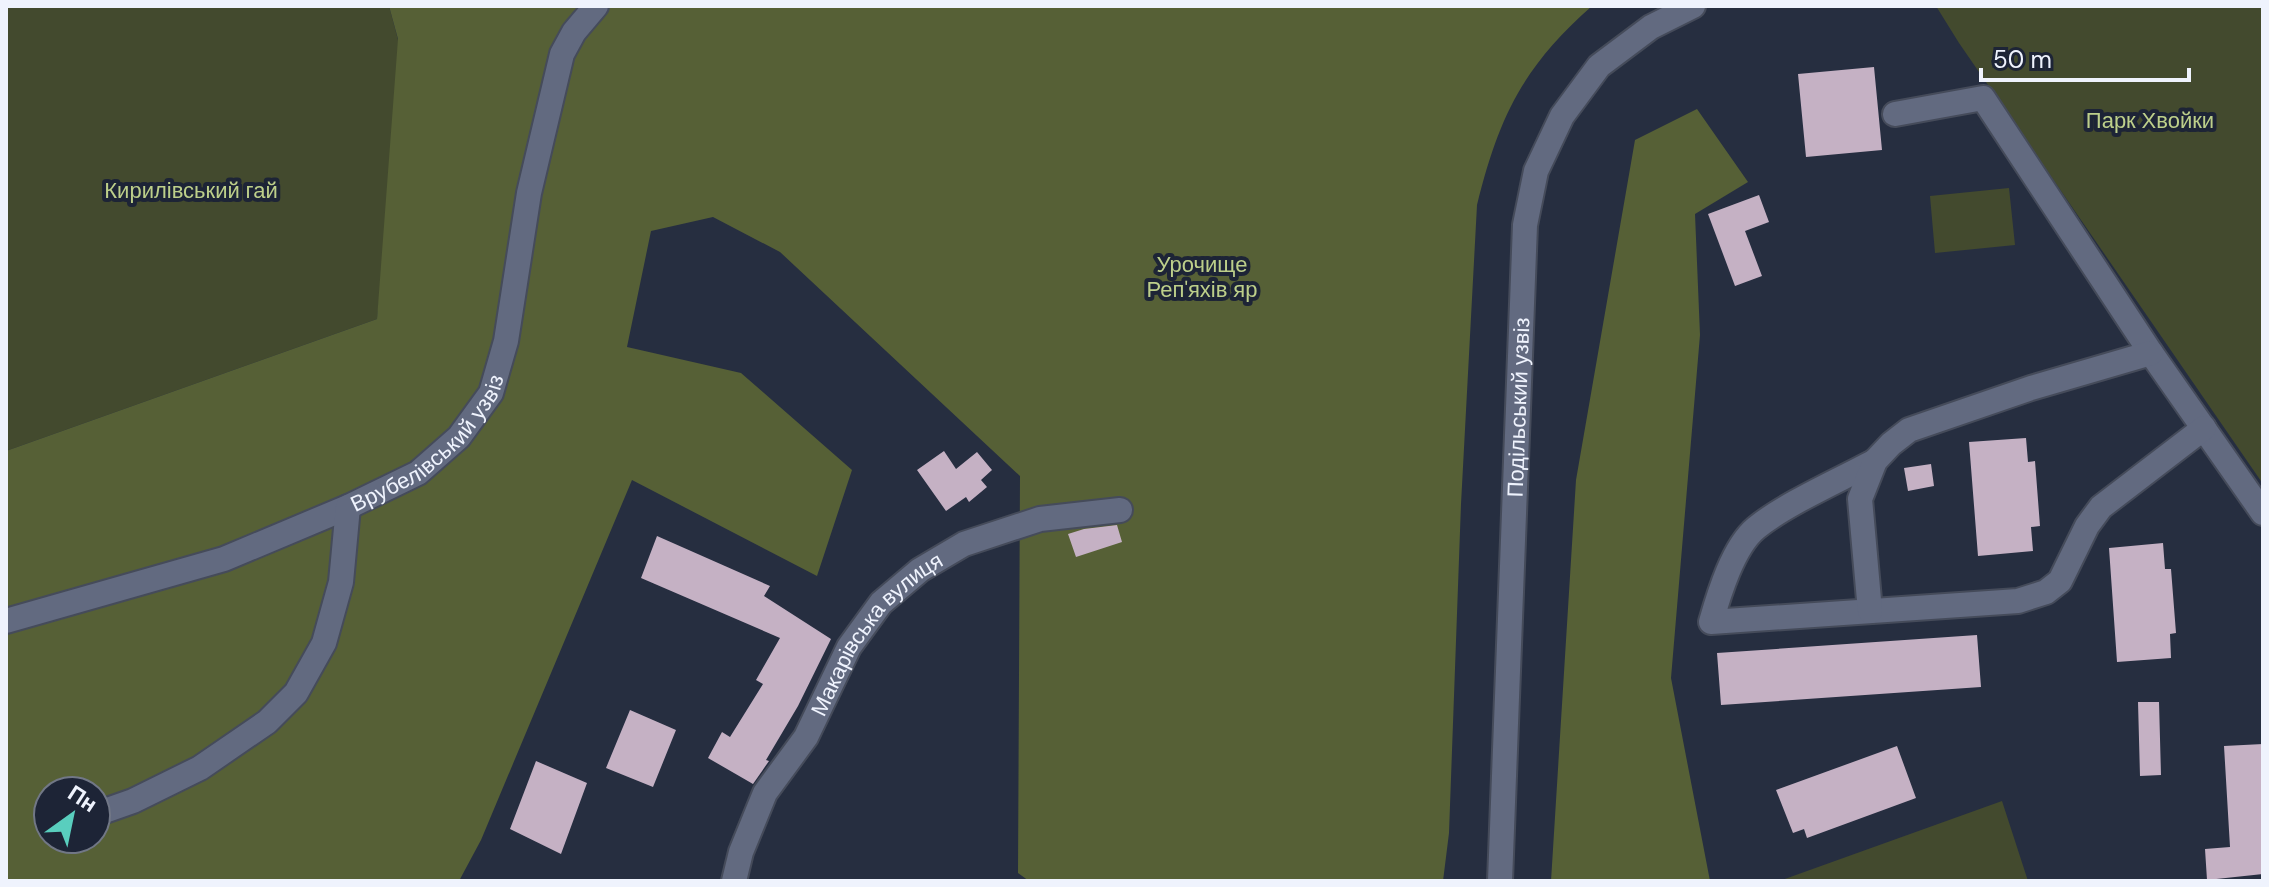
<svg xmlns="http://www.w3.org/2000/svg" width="2269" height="887" font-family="'DM Sans',sans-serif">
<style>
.green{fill:#434a2e}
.forest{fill:#566036;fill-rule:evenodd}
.building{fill:#c5b1c4}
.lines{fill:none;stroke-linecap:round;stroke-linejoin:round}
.minor-casing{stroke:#454b5a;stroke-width:28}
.minor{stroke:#626a80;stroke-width:24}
.labels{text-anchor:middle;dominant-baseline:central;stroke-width:8;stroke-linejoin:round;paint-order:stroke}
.park-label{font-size:22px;fill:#bdcf8a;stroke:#1d2436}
.street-label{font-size:22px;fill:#eff3fd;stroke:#1d2436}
</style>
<rect width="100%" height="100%" fill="#262e40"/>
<path class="green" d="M 6,6 L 389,6 L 405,66 L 377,319 L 6,451 Z
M 1936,6 L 2263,6 L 2263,484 L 1959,43 Z
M 2009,188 L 2015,245 L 1935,253 L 1930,196 Z
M 2002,801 L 2028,881 L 1783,881 L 1782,880 Z"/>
<path class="forest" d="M 389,6 L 1592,6 C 1523,67 1499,116 1477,205 L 1461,504 L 1449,833 L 1443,881 L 1029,881 L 1018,873 L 1020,476 L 780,252 L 713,217 L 651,231 L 627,347 L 741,373 L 852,470 L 817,576 L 632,480 L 481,840 L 459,881 L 6,881 L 6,451 L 377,319 L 398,39 ZM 48,791 L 96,791 L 96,839 L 48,839 Z
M 1697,109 L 1748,182 L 1695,214 L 1700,335 L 1671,678 L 1710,881 L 1551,881 L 1576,480 L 1635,140 Z"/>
<path class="building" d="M 1874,67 L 1882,150 L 1806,157 L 1798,74 Z
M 1759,195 L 1769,222 L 1745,231 L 1762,276 L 1735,286 L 1708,214 Z
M 2026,438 L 2028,462 L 2035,461 L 2040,526 L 2031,527 L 2033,551 L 1978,556 L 1969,442 Z
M 944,451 L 956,469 L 977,452 L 992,470 L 981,480 L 987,487 L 969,502 L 966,497 L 946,511 L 917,470 Z
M 1931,464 L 1934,486 L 1908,491 L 1904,468 Z
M 1117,525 L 1122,542 L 1076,557 L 1068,534 L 1084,529 Z
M 657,536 L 770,586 L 764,596 L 831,639 L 798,706 L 766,760 L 769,761 L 753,784 L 708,758 L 722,732 L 730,737 L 763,684 L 756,680 L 780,638 L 641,578 Z
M 2163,543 L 2165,569 L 2171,569 L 2176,633 L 2170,634 L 2171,658 L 2117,662 L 2109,548 Z
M 1977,635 L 1981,687 L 1721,705 L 1717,653 Z
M 2138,702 L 2159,702 L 2161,775 L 2140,776 Z
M 630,710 L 676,730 L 653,787 L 606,768 Z
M 2263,744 L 2263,874 L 2207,880 L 2205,849 L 2230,847 L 2224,746 Z
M 1897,746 L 1916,798 L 1807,838 L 1804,829 L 1793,833 L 1776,790 Z
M 536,761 L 587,783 L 561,854 L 510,829 Z"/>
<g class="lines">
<defs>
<g id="minor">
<path d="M 1895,114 L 1983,98 L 2151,353 L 2263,513"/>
<path d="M 1875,461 C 1840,480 1785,504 1756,528 C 1733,547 1719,594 1711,622 L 2018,601 L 2046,592 L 2060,581 L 2087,526 L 2101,507 L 2204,428"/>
<path d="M 1870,611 L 1860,499 L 1875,461 L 1891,444 L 1909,430 L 2031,388 L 2151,353"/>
<path id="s1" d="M 6,621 L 224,559 L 348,507 L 418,473 L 459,437 L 491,393 L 506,341 L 529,193 L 562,54 L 574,32 L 596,6"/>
<path d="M 96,814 L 133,801 L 200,768 L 267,722 L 296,693 L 324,643 L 341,582 L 348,507"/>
<path id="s2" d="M 734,881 L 741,852 L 765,793 L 806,737 L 849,647 L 881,603 L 920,570 L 964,544 L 1040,519 L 1120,510"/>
<path id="s3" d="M 1500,881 L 1525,225 L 1536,171 L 1562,116 L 1599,66 L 1651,27 L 1693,6"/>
</g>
</defs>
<use href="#minor" class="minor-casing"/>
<use href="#minor" class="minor"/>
</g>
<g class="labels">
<g class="park-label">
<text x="2150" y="120">Парк Хвойки</text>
<text x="191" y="190">Кирилівський гай</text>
<text x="1202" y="264">Урочище<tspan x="1202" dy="25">Реп'яхів яр</tspan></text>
</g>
<g class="street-label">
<text stroke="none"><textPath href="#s3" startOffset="474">Подільський узвіз</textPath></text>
<text stroke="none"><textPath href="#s1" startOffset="466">Врубелівський узвіз</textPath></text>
<text stroke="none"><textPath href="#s2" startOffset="290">Макарівська вулиця</textPath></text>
</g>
</g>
<rect width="2269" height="887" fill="none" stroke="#eff3fd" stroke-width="16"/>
<g transform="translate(72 815) rotate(33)"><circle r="38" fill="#1d2436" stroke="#717786" stroke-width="2"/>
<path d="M0-6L14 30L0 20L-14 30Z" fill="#59cebe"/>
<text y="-12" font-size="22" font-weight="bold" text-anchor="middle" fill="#eff3fd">Пн</text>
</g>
<path d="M1981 68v12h208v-12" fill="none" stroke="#eff3fd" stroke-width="4"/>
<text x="1993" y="68" font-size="24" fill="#eff3fd" stroke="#1d2436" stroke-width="6" paint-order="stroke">50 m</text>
</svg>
